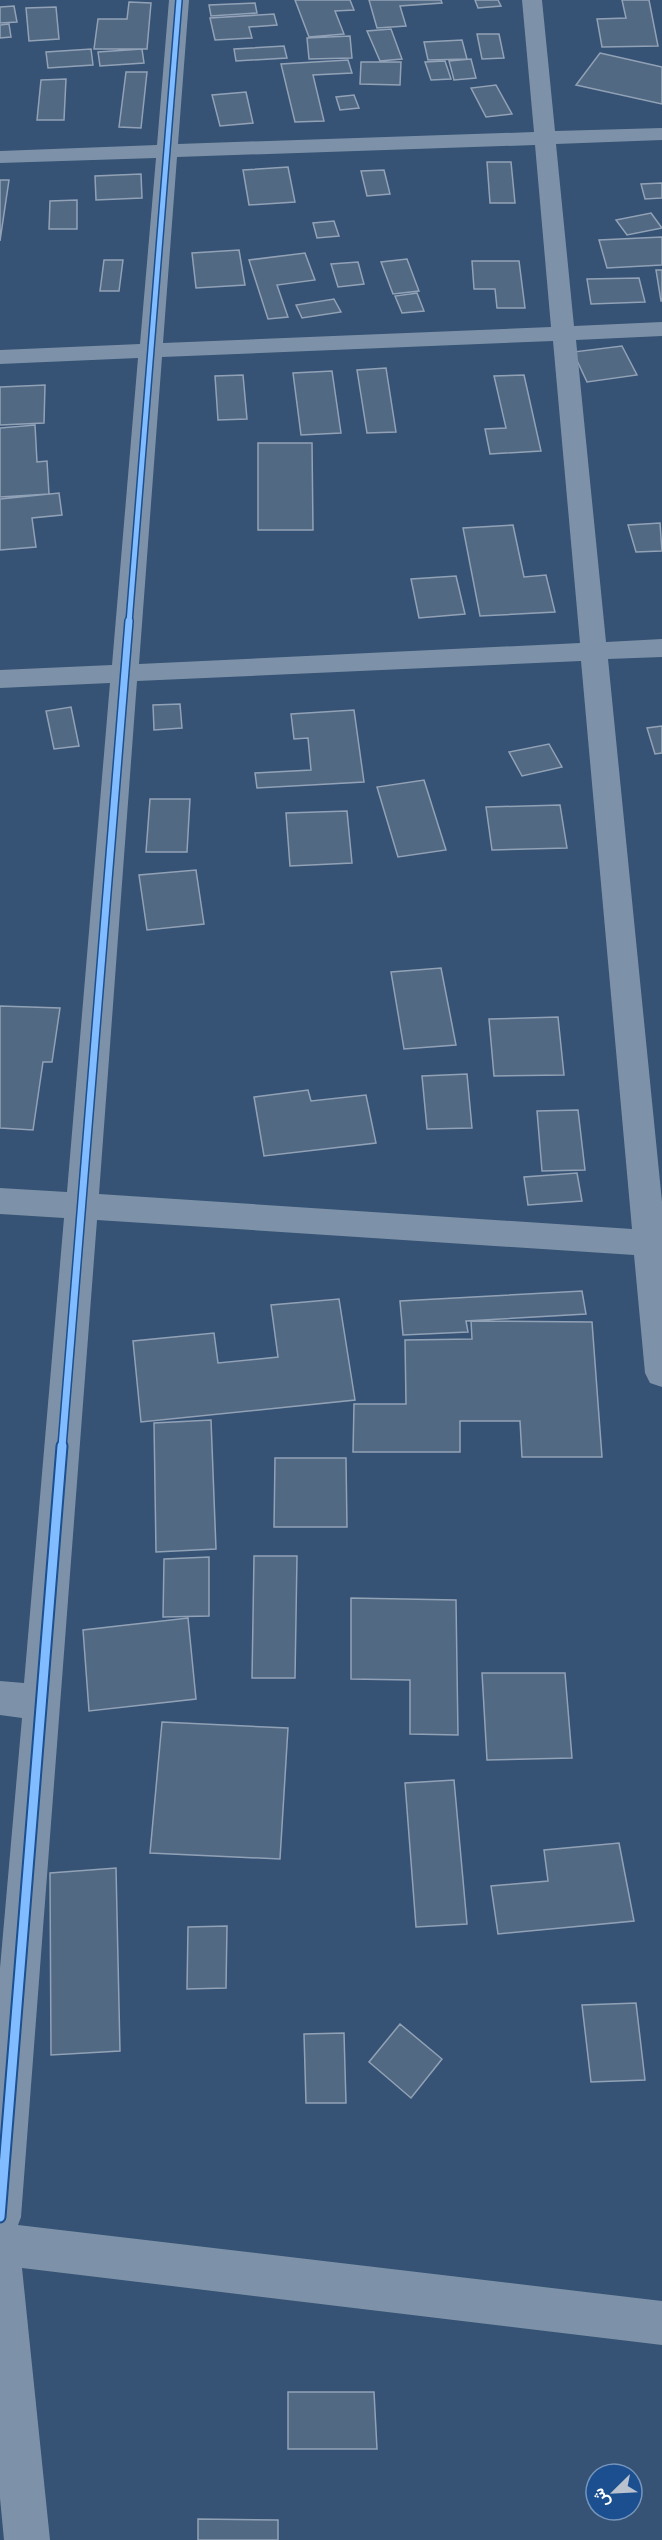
<svg xmlns="http://www.w3.org/2000/svg" width="662" height="2540" font-family="'Exo 2',Vazirmatn,sans-serif">
<style>
.building{fill:#526984;stroke:#92a2b6;stroke-width:1.5}
.lines{fill:none;stroke-linecap:round;stroke-linejoin:round}
.minor{fill:#7d92a8;fill-rule:evenodd}
.cycleway-far2-casing{stroke:#1b4f8f;stroke-width:8}
.cycleway-far1-casing{stroke:#1b4f8f;stroke-width:10}
.cycleway-casing{stroke:#1b4f8f;stroke-width:13}
.cycleway-far2{stroke:#80bcff;stroke-width:5}
.cycleway-far1{stroke:#80bcff;stroke-width:7}
.cycleway{stroke:#80bcff;stroke-width:9}
</style>
<rect width="100%" height="100%" fill="#365274"/>
<path class="building" d="M 295,0 L 350,0 L 354,10 L 335,11 L 344,34 L 309,37 Z
M 369,0 L 441,0 L 442,3 L 400,6 L 406,26 L 377,28 Z
M 475,0 L 498,0 L 501,6 L 478,8 Z
M 622,0 L 649,0 L 658,46 L 602,47 L 597,19 L 626,18 Z
M 129,2 L 151,3 L 147,49 L 94,49 L 98,19 L 127,19 Z
M 255,3 L 257,13 L 211,16 L 209,5 Z
M 14,6 L 17,22 L 0,23 L 0,7 Z
M 56,7 L 59,39 L 29,41 L 26,8 Z
M 274,14 L 277,25 L 249,27 L 252,38 L 215,40 L 210,18 Z
M 9,24 L 11,37 L 0,38 L 0,25 Z
M 391,29 L 402,59 L 380,61 L 367,31 Z
M 477,34 L 499,34 L 504,58 L 482,59 Z
M 350,36 L 352,58 L 309,59 L 307,38 Z
M 462,40 L 467,59 L 428,60 L 424,42 Z
M 284,46 L 287,58 L 236,61 L 234,49 Z
M 91,49 L 93,65 L 48,68 L 46,52 Z
M 142,49 L 144,63 L 100,66 L 98,52 Z
M 600,53 L 662,67 L 662,104 L 576,85 Z
M 471,59 L 476,78 L 454,80 L 449,61 Z
M 348,60 L 352,73 L 313,75 L 324,121 L 295,122 L 281,64 Z
M 445,61 L 451,79 L 431,80 L 425,62 Z
M 361,62 L 401,62 L 400,85 L 360,84 Z
M 126,72 L 147,72 L 141,128 L 119,127 Z
M 66,79 L 64,120 L 37,120 L 41,80 Z
M 496,85 L 512,114 L 486,117 L 471,88 Z
M 246,92 L 253,123 L 220,126 L 212,95 Z
M 354,95 L 359,108 L 340,110 L 336,97 Z
M 487,162 L 511,162 L 515,203 L 490,203 Z
M 288,167 L 295,202 L 249,205 L 243,170 Z
M 384,170 L 390,194 L 367,196 L 361,171 Z
M 141,174 L 142,198 L 96,200 L 95,176 Z
M 0,180 L 9,180 L 0,241 Z
M 662,183 L 662,198 L 645,199 L 641,184 Z
M 77,200 L 77,229 L 49,229 L 50,201 Z
M 651,213 L 662,228 L 627,235 L 616,220 Z
M 334,221 L 339,236 L 317,238 L 313,223 Z
M 662,237 L 662,265 L 607,268 L 599,240 Z
M 239,250 L 245,285 L 196,288 L 192,253 Z
M 305,253 L 315,280 L 277,285 L 288,317 L 268,319 L 249,260 Z
M 407,259 L 419,291 L 393,294 L 381,262 Z
M 104,260 L 123,260 L 119,291 L 100,291 Z
M 472,261 L 519,261 L 525,308 L 497,308 L 495,289 L 474,289 Z
M 358,262 L 364,284 L 338,287 L 331,264 Z
M 656,270 L 662,270 L 662,301 L 661,301 Z
M 639,278 L 645,302 L 591,304 L 587,279 Z
M 417,293 L 424,311 L 402,313 L 395,296 Z
M 334,299 L 341,312 L 302,318 L 296,305 Z
M 622,346 L 637,375 L 587,382 L 573,352 Z
M 386,368 L 396,432 L 367,433 L 357,370 Z
M 332,371 L 341,433 L 301,435 L 293,373 Z
M 243,375 L 247,419 L 218,420 L 215,376 Z
M 524,375 L 541,451 L 490,454 L 485,429 L 506,428 L 494,376 Z
M 45,385 L 44,423 L 0,425 L 0,387 Z
M 35,425 L 37,462 L 47,461 L 49,494 L 0,497 L 0,428 Z
M 258,443 L 312,443 L 313,530 L 258,530 Z
M 59,493 L 62,515 L 32,518 L 36,547 L 0,550 L 0,499 Z
M 660,523 L 662,551 L 636,552 L 628,525 Z
M 513,525 L 524,577 L 546,575 L 555,612 L 480,616 L 463,528 Z
M 456,576 L 465,614 L 419,618 L 411,579 Z
M 180,704 L 182,728 L 154,730 L 153,705 Z
M 71,707 L 79,746 L 54,749 L 46,711 Z
M 354,710 L 364,782 L 257,788 L 255,773 L 311,770 L 308,738 L 294,739 L 291,714 Z
M 662,726 L 662,753 L 655,754 L 647,728 Z
M 549,744 L 562,767 L 522,776 L 509,752 Z
M 424,780 L 446,850 L 398,857 L 377,787 Z
M 150,799 L 190,799 L 187,852 L 146,852 Z
M 560,805 L 567,848 L 492,850 L 486,807 Z
M 347,811 L 352,863 L 290,866 L 286,813 Z
M 196,870 L 204,924 L 147,930 L 139,875 Z
M 441,968 L 456,1045 L 404,1049 L 391,972 Z
M 0,1006 L 60,1008 L 52,1062 L 43,1062 L 33,1130 L 0,1128 Z
M 558,1017 L 564,1075 L 494,1076 L 489,1019 Z
M 467,1074 L 472,1128 L 427,1129 L 422,1076 Z
M 308,1090 L 311,1101 L 366,1095 L 376,1143 L 264,1156 L 254,1097 Z
M 578,1110 L 585,1170 L 542,1171 L 537,1111 Z
M 577,1173 L 582,1201 L 528,1205 L 524,1177 Z
M 582,1291 L 586,1314 L 466,1321 L 468,1332 L 403,1335 L 400,1301 Z
M 339,1299 L 355,1400 L 141,1422 L 133,1341 L 214,1333 L 218,1363 L 278,1357 L 271,1305 Z
M 471,1321 L 592,1322 L 602,1457 L 522,1457 L 520,1421 L 460,1421 L 460,1452 L 353,1452 L 354,1404 L 406,1404 L 405,1340 L 472,1339 Z
M 211,1420 L 216,1549 L 156,1552 L 154,1423 Z
M 275,1458 L 346,1458 L 347,1527 L 274,1527 Z
M 254,1556 L 297,1556 L 295,1678 L 252,1678 Z
M 209,1557 L 209,1616 L 163,1617 L 164,1559 Z
M 351,1598 L 456,1600 L 458,1735 L 410,1734 L 410,1680 L 351,1679 Z
M 188,1618 L 196,1699 L 89,1711 L 83,1630 Z
M 482,1673 L 565,1673 L 572,1758 L 487,1760 Z
M 162,1722 L 288,1728 L 280,1859 L 150,1853 Z
M 454,1780 L 467,1924 L 416,1927 L 405,1783 Z
M 619,1843 L 634,1921 L 498,1934 L 491,1886 L 548,1881 L 544,1850 Z
M 116,1868 L 120,2051 L 51,2055 L 50,1873 Z
M 227,1926 L 226,1988 L 187,1989 L 188,1927 Z
M 636,2003 L 645,2080 L 591,2082 L 582,2005 Z
M 400,2024 L 442,2059 L 411,2098 L 369,2062 Z
M 344,2033 L 346,2103 L 306,2103 L 304,2034 Z
M 288,2392 L 374,2392 L 377,2449 L 288,2449 Z
M 198,2519 L 278,2520 L 278,2540 L 198,2540 Z"/>
<g class="lines">
<path class="minor" d="M 169,0 L 189,0 L 178,144 L 534,132 L 522,0 L 542,0 L 555,131 L 662,128 L 662,140 L 556,144 L 574,326 L 662,322 L 662,336 L 576,340 L 606,642 L 662,639 L 662,657 L 608,659 L 662,1202 L 662,1387 L 650,1383 L 645,1373 L 634,1255 L 97,1220 L 21,2217 L 18,2225 L 662,2301 L 662,2345 L 22,2268 L 50,2540 L 4,2540 L 0,2498 L 0,1968 L 22,1718 L 0,1715 L 0,1681 L 24,1683 L 64,1218 L 0,1214 L 0,1188 L 67,1192 L 110,683 L 0,688 L 0,670 L 112,665 L 138,358 L 0,364 L 0,350 L 140,344 L 156,158 L 0,163 L 0,151 L 157,145 ZM 535,145 L 551,327 L 163,343 L 177,157 ZM 553,341 L 580,643 L 139,664 L 162,357 ZM 581,661 L 632,1229 L 99,1194 L 137,681 Z"/>
<defs>
<path id="cycleway-far2" d="M 129,623 L 179,0"/>
<path id="cycleway-far1" d="M 62,1447 L 129,621"/>
<path id="cycleway" d="M 0,2217 L 62,1446"/>
</defs>
<use href="#cycleway-far2" class="cycleway-far2-casing"/>
<use href="#cycleway-far1" class="cycleway-far1-casing"/>
<use href="#cycleway" class="cycleway-casing"/>
<use href="#cycleway-far2" class="cycleway-far2"/>
<use href="#cycleway-far1" class="cycleway-far1"/>
<use href="#cycleway" class="cycleway"/>
</g>
<g transform="translate(614 2492) rotate(246)"><circle r="28" fill="#1b4f8f" stroke="#7695bc" stroke-width="1.5"/>
<path d="M0-4.5L10 22L0 15L-10 22Z" fill="#b9c2ce"/>
<text y="-9" font-size="16" font-weight="bold" text-anchor="middle" fill="#ffffff">ش</text>
</g>
</svg>
